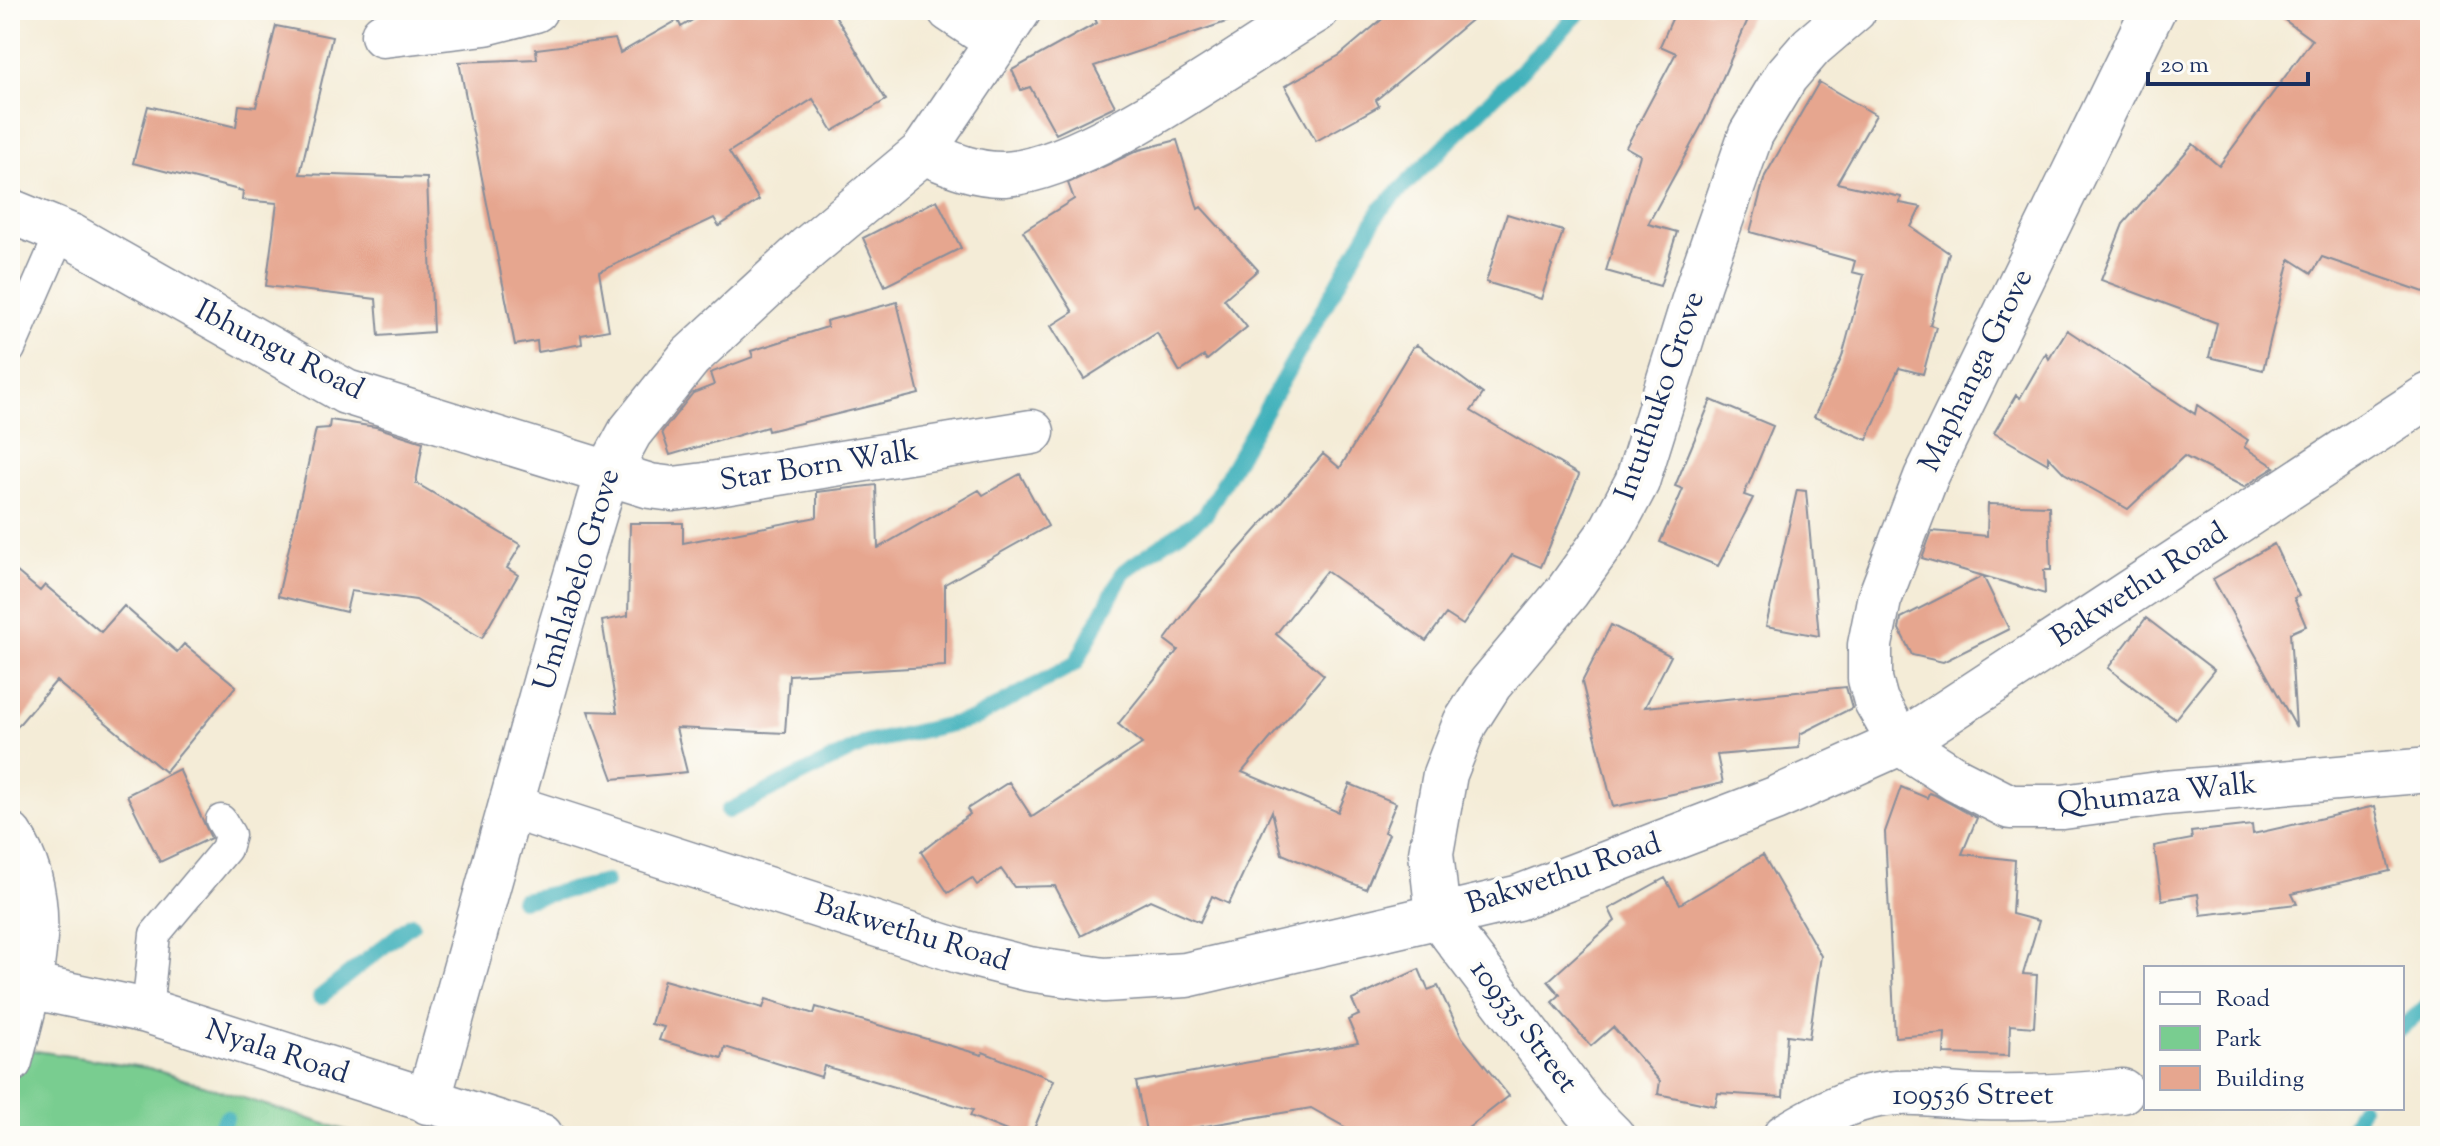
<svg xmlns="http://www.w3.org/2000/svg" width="2440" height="1146" font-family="'Sorts Mill Goudy',serif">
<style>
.green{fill:#79cd90;stroke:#4a7e77;stroke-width:2}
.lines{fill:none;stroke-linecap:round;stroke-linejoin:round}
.stream{stroke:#41b1bb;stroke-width:16}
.building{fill:#e6a68f}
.service-casing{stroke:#888e9a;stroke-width:33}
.minor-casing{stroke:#888e9a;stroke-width:47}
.tertiary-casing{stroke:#888e9a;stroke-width:47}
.service{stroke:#fff;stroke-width:30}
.minor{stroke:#fff;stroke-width:44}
.tertiary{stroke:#fff;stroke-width:44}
.labels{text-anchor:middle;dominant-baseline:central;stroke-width:8;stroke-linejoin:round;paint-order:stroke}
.street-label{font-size:30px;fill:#1b2f5e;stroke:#fdfcf7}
</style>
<rect width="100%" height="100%" fill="#fdfcf7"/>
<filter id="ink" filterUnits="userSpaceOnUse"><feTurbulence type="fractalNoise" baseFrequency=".0125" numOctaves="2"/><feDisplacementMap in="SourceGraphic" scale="16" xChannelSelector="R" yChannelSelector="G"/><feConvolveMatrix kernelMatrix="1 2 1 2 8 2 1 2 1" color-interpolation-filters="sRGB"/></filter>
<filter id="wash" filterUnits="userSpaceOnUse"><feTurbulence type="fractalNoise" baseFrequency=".006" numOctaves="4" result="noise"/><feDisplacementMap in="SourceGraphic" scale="32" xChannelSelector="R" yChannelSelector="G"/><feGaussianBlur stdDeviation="1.8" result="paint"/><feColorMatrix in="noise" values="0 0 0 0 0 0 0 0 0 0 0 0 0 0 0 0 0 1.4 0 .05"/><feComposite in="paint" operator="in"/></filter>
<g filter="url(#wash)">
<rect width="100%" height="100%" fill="#f4ecd7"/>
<path class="green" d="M 10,1047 L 149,1068 L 363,1136 L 10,1136 Z"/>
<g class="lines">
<path class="stream" d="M 728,811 L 866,743 L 974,719 L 1076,663 L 1124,571 L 1205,515 L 1380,210 L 1582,10
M 522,900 L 606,882
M 320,997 L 412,924
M 2402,1028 L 2430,1003
M 215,1136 L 226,1118
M 2347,1136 L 2361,1108"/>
</g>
<g id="blocks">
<path class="building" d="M 709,10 L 832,10 L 886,100 L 833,131 L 813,99 L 729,152 L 759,200 L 719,226 L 714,218 L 599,272 L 609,330 L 581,335 L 582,344 L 538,352 L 537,341 L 515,345 L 459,62 L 537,59 L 536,49 L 615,39 L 620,53 L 678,20 L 681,27 Z
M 1091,10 L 1237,10 L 1238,18 L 1094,66 L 1115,106 L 1056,134 L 1030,87 L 1021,90 L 1012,70 L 1097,23 Z
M 1393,10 L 1483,10 L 1376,100 L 1379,106 L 1316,141 L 1285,86 L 1340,55 Z
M 1676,10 L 1752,10 L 1705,119 L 1648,224 L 1677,232 L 1660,286 L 1606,271 L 1640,155 L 1626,147 L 1676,53 L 1660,46 Z
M 2271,10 L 2430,10 L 2430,294 L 2322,257 L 2312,273 L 2290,259 L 2263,370 L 2209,357 L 2217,323 L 2101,280 L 2123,224 L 2193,144 L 2219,166 L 2312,40 Z
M 276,26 L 332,37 L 300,174 L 427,178 L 433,332 L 379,336 L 376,299 L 266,286 L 277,203 L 242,200 L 243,191 L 133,163 L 148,106 L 236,127 L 239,105 L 256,107 Z
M 1819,82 L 1876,115 L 1837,183 L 1901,197 L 1900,203 L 1921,207 L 1911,227 L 1949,253 L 1930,325 L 1936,327 L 1923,374 L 1899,368 L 1867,440 L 1814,417 L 1842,357 L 1864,275 L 1852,272 L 1855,261 L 1750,232 L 1765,176 Z
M 1177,140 L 1198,209 L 1201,207 L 1258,270 L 1224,299 L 1247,327 L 1207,360 L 1204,356 L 1180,372 L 1157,333 L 1084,379 L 1051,326 L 1073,312 L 1023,231 L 1074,199 L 1068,183 L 1139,150 Z
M 937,200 L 961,248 L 885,286 L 863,238 Z
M 1507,214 L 1563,231 L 1541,299 L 1486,282 Z
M 897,302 L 919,394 L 768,431 L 767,427 L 670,455 L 662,432 L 693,393 L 714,385 L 710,373 L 753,357 L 751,351 L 827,327 L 826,321 Z
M 2067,330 L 2195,414 L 2197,405 L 2248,440 L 2244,447 L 2275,467 L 2244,487 L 2184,456 L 2128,509 L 2064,473 L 2048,456 L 2048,464 L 1994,433 L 2016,395 L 2020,398 L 2046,353 L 2049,359 Z
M 1417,345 L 1483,394 L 1471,411 L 1579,475 L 1541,567 L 1512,555 L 1463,625 L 1446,614 L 1426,641 L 1326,571 L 1276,634 L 1324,675 L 1242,772 L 1338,812 L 1350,784 L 1396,803 L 1384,832 L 1389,834 L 1366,889 L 1282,854 L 1272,811 L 1229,904 L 1212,896 L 1200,922 L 1150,900 L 1081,936 L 1055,886 L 1014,887 L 1001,869 L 977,885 L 972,878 L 948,893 L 921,852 L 970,814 L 967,809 L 1009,782 L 1032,817 L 1142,744 L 1118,724 L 1178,650 L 1165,640 L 1192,603 L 1323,454 L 1340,468 L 1412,348 Z
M 1711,400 L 1773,426 L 1744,495 L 1753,498 L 1718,566 L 1660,542 L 1683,489 L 1675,486 Z
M 330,420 L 376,427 L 423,442 L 416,483 L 521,545 L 507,568 L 518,575 L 482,638 L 416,600 L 351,591 L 346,612 L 278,596 L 316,429 L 329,428 Z
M 1020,474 L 1048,526 L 945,584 L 945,666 L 789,675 L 785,733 L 676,728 L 687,772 L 613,779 L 588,711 L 617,712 L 602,621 L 628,616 L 630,523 L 683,523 L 683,543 L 817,517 L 817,492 L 876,485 L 878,548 L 979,490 L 983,495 Z
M 1797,490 L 1806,491 L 1819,636 L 1766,626 Z
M 1988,504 L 2049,506 L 2051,570 L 2044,570 L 2045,594 L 1922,558 L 1932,531 L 1987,536 Z
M 2274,544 L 2299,596 L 2294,598 L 2306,626 L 2290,633 L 2296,727 L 2213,579 Z
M 10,566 L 40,591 L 45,585 L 101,632 L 124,606 L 177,652 L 184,644 L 236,686 L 165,772 L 56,681 L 10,735 Z
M 1983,576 L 2009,629 L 1943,662 L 1912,655 L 1899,629 L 1901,618 Z
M 2146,618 L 2214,670 L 2175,719 L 2108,668 Z
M 1611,625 L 1671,656 L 1645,707 L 1846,687 L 1852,708 L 1800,734 L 1799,748 L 1717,755 L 1723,783 L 1613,807 L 1582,682 Z
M 179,769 L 211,838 L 160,862 L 127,795 Z
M 1901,787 L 1927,798 L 1929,793 L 1935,795 L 1977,818 L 1962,854 L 2015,860 L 2012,914 L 2039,921 L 2023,974 L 2037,975 L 2034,1027 L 2010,1025 L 2009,1056 L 1944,1054 L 1945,1033 L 1895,1037 L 1885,832 Z
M 2375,806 L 2390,871 L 2292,894 L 2297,904 L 2201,915 L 2198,894 L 2162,900 L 2154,846 L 2192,839 L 2191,832 L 2252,825 L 2253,834 Z
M 1763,855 L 1821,956 L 1809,1038 L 1787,1035 L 1783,1097 L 1718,1093 L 1715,1106 L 1658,1094 L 1660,1081 L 1613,1027 L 1591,1046 L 1552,1002 L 1560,995 L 1548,981 L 1615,921 L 1609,909 L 1665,878 L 1680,904 Z
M 1419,969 L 1428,990 L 1438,986 L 1462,1037 L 1509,1096 L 1458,1136 L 1361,1136 L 1311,1108 L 1147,1136 L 1136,1082 L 1358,1043 L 1348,1020 L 1359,1015 L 1352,1000 Z
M 664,980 L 763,1008 L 766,999 L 814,1014 L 816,1007 L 982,1055 L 983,1052 L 1054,1080 L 1031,1136 L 1019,1136 L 970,1116 L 973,1110 L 824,1066 L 821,1077 L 725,1047 L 722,1058 L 659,1040 L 664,1027 L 651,1024 Z"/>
</g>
</g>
<g filter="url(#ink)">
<use href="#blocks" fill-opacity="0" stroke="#888e9a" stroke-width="2"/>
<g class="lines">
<defs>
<path id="service" d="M 10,349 L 61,232
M 147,1011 L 155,934 L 226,849 L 230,835 L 221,820"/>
<path id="minor" d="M 950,10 L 998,42
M 2153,10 L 1926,477 L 1879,600 L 1870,645 L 1870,679 L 1876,701 L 1900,743 L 1957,780 L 2010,807 L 2063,807 L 2165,793 L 2430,770
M 383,35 L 485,23 L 535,10
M 923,152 C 949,163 975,175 1005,174 C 1089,169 1241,55 1317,10
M 10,211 L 71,236 L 346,392 L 650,486 L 673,489 L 705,485 L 1032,432
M 512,807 L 962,952 L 1029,969 L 1104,980 L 1186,975 L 1517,898 L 1775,799 L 1900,743 L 2430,395
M 10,835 C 56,903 29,988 10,1061
M 428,1102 L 561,625 L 606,476 L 630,432 L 690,357 L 808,248 L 923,152 L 1019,10
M 1612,1136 L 1584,1108 L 1438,915 L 1431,853 L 1445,774 L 1465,723 L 1490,684 L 1567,592 L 1612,529 L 1637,482 L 1699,283 L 1751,134 L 1786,76 L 1812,46 L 1854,10
M 1785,1136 C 1810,1121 1839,1104 1869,1097 C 1906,1088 1942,1096 1980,1097 C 2028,1098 2074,1096 2122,1091"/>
<path id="tertiary" d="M 10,982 L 147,1011 L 541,1136"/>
</defs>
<use href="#service" class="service-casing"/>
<use href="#minor" class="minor-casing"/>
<use href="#tertiary" class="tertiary-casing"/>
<use href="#service" class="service"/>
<use href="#minor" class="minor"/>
<use href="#tertiary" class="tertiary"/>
</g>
</g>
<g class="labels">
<g class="street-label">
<text transform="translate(279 351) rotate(27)">Ibhungu Road</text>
<text transform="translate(1977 371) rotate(-64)">Maphanga Grove</text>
<text transform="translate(1661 396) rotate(-71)">Intuthuko Grove</text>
<text transform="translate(819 467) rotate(-9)">Star Born Walk</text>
<text transform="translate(578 580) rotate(-73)">Umhlabelo Grove</text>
<text transform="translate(2140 586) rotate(-33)">Bakwethu Road</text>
<text transform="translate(2157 795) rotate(-6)">Qhumaza Walk</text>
<text transform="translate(1564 875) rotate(-18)">Bakwethu Road</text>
<text transform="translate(912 934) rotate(17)">Bakwethu Road</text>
<text transform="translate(1523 1027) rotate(53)">109535 Street</text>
<text transform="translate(277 1053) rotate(18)">Nyala Road</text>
<text x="1973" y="1096">109536 Street</text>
</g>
</g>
<rect width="2440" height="1146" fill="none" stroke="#fdfcf7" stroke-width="40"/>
<rect x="2144" y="966" width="260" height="144" fill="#fdfcf7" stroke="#a3aaba" stroke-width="2"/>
<rect x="2160" y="992" width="40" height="12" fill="#ffffff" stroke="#a3aaba" stroke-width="2"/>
<text x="2216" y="1006" font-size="24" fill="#1b2f5e">Road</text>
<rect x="2160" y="1026" width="40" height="24" fill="#79cd90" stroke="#a3aaba" stroke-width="2"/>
<text x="2216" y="1046" font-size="24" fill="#1b2f5e">Park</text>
<rect x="2160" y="1066" width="40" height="24" fill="#e6a68f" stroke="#a3aaba" stroke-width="2"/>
<text x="2216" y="1086" font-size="24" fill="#1b2f5e">Building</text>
<path d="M2148 72v12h160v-12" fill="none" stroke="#1b2f5e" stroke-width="4"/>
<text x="2160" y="72" font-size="24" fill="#1b2f5e" stroke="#fdfcf7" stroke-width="6" paint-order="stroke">20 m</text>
</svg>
